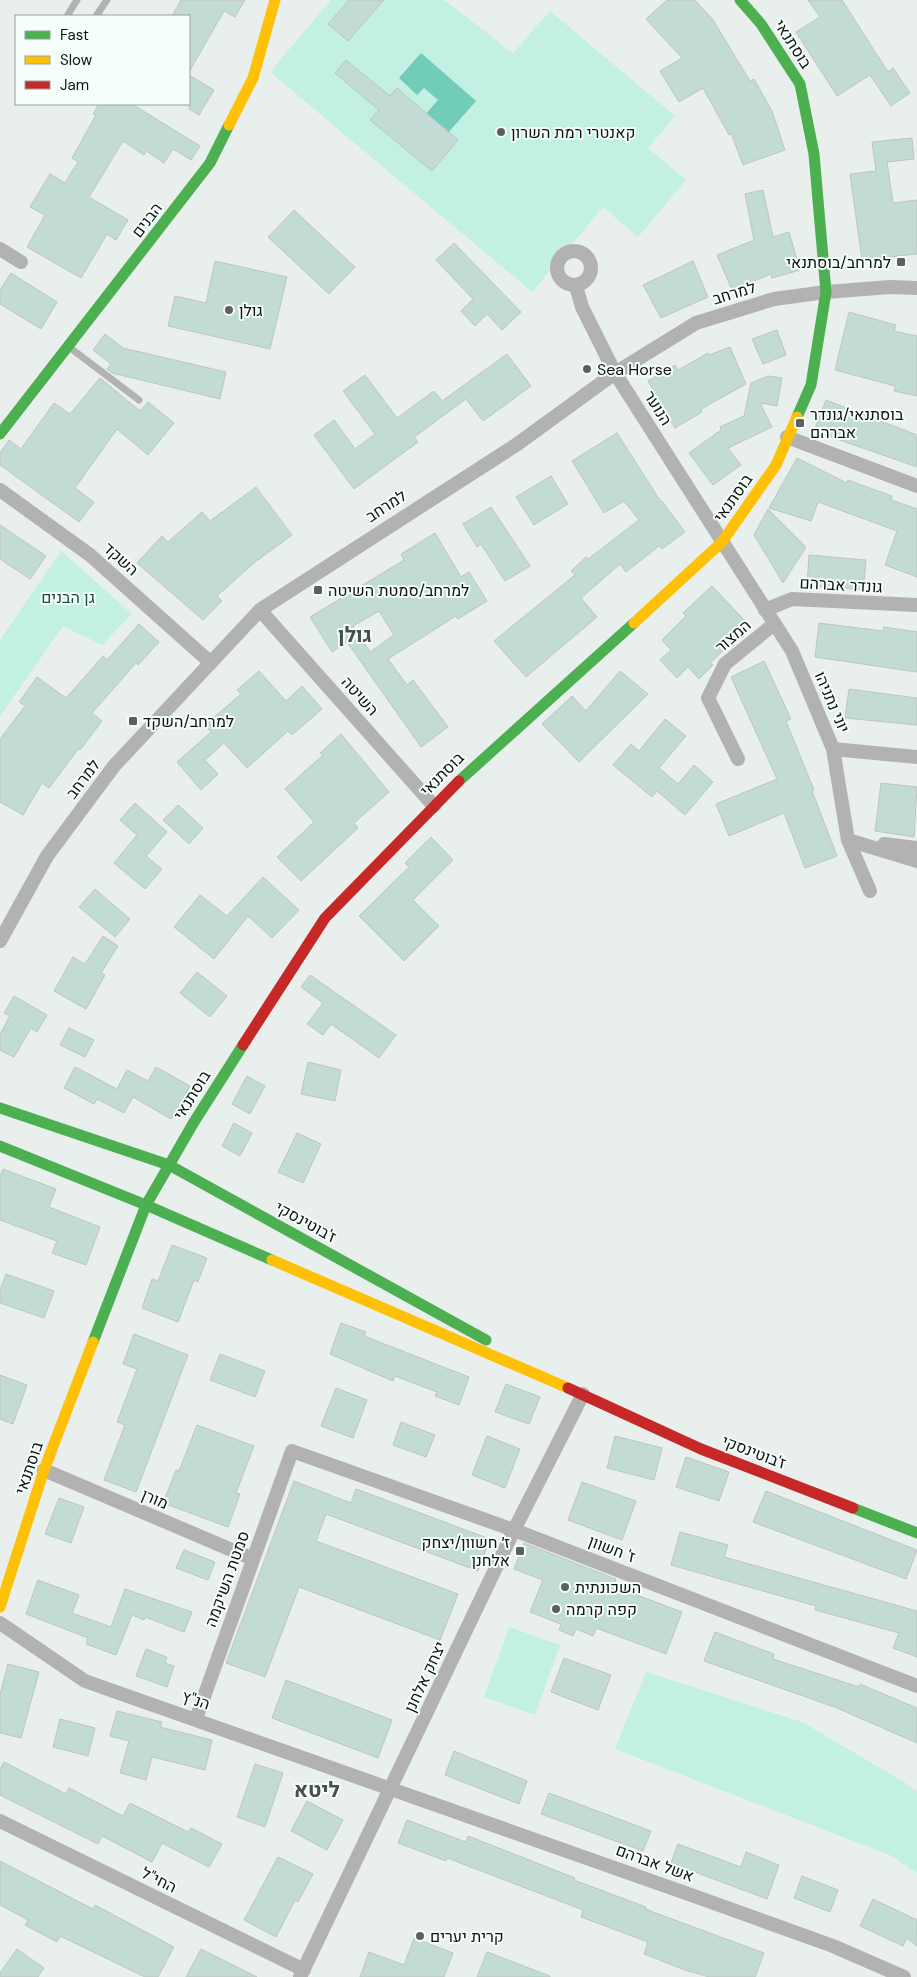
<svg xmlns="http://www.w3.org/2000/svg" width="917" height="1977" font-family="'DM Sans',Heebo,sans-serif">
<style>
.green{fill:#c2f0e3}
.water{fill:#71cdb8}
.building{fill:#c2dcd5;stroke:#bfc4c2;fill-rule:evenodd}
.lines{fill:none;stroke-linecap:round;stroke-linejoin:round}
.lane{stroke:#b2b2b2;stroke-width:7}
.street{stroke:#b2b2b2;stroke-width:14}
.fast{stroke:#4caf50;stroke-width:11}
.slow{stroke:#ffc107;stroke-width:11}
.jam{stroke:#c62828;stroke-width:11}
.poi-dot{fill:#5b5f5e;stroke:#f5fefb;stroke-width:2}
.labels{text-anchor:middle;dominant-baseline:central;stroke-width:4;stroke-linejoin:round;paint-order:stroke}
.street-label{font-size:16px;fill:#0f1211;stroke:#f5fefb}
.poi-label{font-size:16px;fill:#0f1211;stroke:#f5fefb;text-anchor:start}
.park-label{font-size:16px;fill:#1a4f42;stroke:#f5fefb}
.district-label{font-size:21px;font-weight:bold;fill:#48504e;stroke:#f5fefb}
</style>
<rect width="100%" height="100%" fill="#e9efed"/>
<path class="green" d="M 331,0 L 444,0 L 513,53 L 550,11 L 675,116 L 648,148 L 686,180 L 638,237 L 603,207 L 532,292 L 270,72 Z
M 61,551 L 132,614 L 102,645 L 63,626 L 0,716 L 0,640 Z
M 509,1627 L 560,1645 L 535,1715 L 484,1697 Z
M 646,1672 L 802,1722 L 904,1782 L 917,1792 L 917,1873 L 892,1856 L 615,1749 Z"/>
<path class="water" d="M 421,53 L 476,101 L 440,142 L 418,123 L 438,100 L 424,88 L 417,95 L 399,78 Z"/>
<path class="building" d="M 181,0 L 245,0 L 235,17 L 224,11 L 189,72 L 189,16 L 172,16 Z
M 349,0 L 384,0 L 348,41 L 328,24 Z
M 667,0 L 695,0 L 713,20 L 750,81 L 754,79 L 772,111 L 785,150 L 743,165 L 731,133 L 729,135 L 703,88 L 679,102 L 660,71 L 682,58 L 646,19 Z
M 808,0 L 842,0 L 888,72 L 893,68 L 910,93 L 891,106 L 870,75 L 837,96 L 796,32 L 820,17 Z
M 346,60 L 390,96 L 397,88 L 458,140 L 432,171 L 370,120 L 379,110 L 335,73 Z
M 189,75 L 214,90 L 199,115 L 189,109 Z
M 99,104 L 132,104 L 200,146 L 191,160 L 173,149 L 164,163 L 146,151 L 144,155 L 123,141 L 89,197 L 128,220 L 116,240 L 107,234 L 81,278 L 27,247 L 45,215 L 30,207 L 50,174 L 65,183 L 78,162 L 72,158 L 96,115 L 93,114 Z
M 912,138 L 914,159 L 887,162 L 893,203 L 917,200 L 917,254 L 862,260 L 850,174 L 876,171 L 872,142 Z
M 763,190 L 773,237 L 789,232 L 800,270 L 772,278 L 771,274 L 732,290 L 717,255 L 754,240 L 745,194 Z
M 294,210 L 355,267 L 329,294 L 268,237 Z
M 454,243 L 521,312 L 502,330 L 487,314 L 475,326 L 461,311 L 473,299 L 436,260 Z
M 215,261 L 287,277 L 270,349 L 168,326 L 175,296 L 206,303 Z
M 693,261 L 708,297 L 661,318 L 643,285 Z
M 11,273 L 57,302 L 41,329 L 0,304 L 0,290 Z
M 849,312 L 896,325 L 894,331 L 917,336 L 917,396 L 894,391 L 895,386 L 835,370 Z
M 777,330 L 786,355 L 763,364 L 752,339 Z
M 105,334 L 123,348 L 226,372 L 220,399 L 112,373 L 107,369 L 111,364 L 93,350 Z
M 730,347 L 746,384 L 701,409 L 702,412 L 675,428 L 648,381 L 675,365 L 678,370 L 708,353 L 709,355 Z
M 507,354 L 531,386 L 483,421 L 466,399 L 414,437 L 418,442 L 354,489 L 314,435 L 334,420 L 355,449 L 375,434 L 343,391 L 365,375 L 397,418 L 434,391 L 442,401 Z
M 768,376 L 782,378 L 777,406 L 760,403 L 772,427 L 728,448 L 741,465 L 713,485 L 689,453 L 721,430 L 720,427 L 744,416 L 751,383 Z
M 100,378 L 140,411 L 148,402 L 174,423 L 148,455 L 117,429 L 75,488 L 94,502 L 79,522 L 0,465 L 0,453 L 9,440 L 21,449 L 54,403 L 70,414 Z
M 826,400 L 917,435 L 917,467 L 814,431 Z
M 617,433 L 661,502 L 662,501 L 685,532 L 662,549 L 659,546 L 626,572 L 620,564 L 581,598 L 597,617 L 526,677 L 494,641 L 575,575 L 571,571 L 586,557 L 588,559 L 639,520 L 624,501 L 604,513 L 572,461 Z
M 797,458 L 847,483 L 848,480 L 892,496 L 891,500 L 917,509 L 917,577 L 885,565 L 897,531 L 818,502 L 811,521 L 769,508 Z
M 551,476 L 568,504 L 534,525 L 516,497 Z
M 256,487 L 292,535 L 255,562 L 217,596 L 222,601 L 203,620 L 137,563 L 162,536 L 168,542 L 202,512 L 210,521 Z
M 491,507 L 530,566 L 505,581 L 481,544 L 477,547 L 463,524 Z
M 768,509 L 806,547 L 783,583 L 754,535 Z
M 0,525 L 46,556 L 30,579 L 0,559 Z
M 435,533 L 461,577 L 469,572 L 487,601 L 458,619 L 456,616 L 388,659 L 407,685 L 413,680 L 448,727 L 421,747 L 347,642 L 332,652 L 310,617 L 404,560 L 401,554 ZM 379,611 L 394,635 L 370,652 L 353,626 Z
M 809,555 L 866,560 L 863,590 L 807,585 Z
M 712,586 L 750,626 L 710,663 L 713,665 L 699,679 L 688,667 L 677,678 L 660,660 L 671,650 L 662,640 L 686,616 L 683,613 Z
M 819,623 L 883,631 L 884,627 L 917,632 L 917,672 L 815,657 Z
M 139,624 L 159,642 L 138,665 L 136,663 L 92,713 L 102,721 L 80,750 L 79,748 L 49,788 L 42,783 L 23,815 L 0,802 L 0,739 L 25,706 L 19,702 L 37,677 L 66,698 L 103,656 L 107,660 Z
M 764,661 L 791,719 L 786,721 L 814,790 L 812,791 L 837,856 L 805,868 L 784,813 L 729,836 L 716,804 L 777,779 L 731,677 Z
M 259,671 L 286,701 L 302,686 L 322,709 L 292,735 L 288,731 L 247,768 L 224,743 L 205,760 L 218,774 L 201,790 L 177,762 L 211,732 L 205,725 L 241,694 L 237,690 Z
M 620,671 L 648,694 L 579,762 L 542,724 L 572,696 L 586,711 Z
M 849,689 L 917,698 L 917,725 L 845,718 Z
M 665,719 L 686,736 L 659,768 L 678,784 L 694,765 L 713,782 L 685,815 L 657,791 L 652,797 L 613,765 L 631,744 L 639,751 Z
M 341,734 L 389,792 L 354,823 L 358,828 L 301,881 L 277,857 L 314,822 L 285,789 L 323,755 L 320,753 Z
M 881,783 L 917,787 L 914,837 L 875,831 Z
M 135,803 L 167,832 L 146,856 L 162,869 L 145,889 L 114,863 L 137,835 L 120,820 Z
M 178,805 L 203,828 L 189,844 L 163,820 Z
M 431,837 L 453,860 L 413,900 L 439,926 L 404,961 L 359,916 L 409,867 L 405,863 Z
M 263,877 L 299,910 L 272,938 L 248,916 L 214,959 L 174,927 L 200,895 L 227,916 Z
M 95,889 L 130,919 L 115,937 L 79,907 Z
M 103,936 L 118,946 L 101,973 L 105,975 L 86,1009 L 54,991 L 73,957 L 85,964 Z
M 197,972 L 227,996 L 210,1017 L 180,993 Z
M 310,975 L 396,1035 L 379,1058 L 331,1024 L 323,1035 L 307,1024 L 323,1003 L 301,987 Z
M 14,996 L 47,1015 L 37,1032 L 31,1028 L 14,1057 L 0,1050 L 0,1034 L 10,1016 L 4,1013 Z
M 69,1028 L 94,1040 L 85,1057 L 60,1045 Z
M 308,1062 L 341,1070 L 335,1101 L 301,1094 Z
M 75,1067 L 117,1089 L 127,1070 L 148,1081 L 156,1067 L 190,1086 L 171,1119 L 133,1097 L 124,1113 L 97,1099 L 94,1104 L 64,1088 Z
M 247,1076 L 265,1086 L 250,1114 L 232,1104 Z
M 234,1123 L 252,1133 L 240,1156 L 222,1146 Z
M 297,1133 L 321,1144 L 303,1183 L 278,1172 Z
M 3,1169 L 56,1189 L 49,1207 L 100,1227 L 86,1265 L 52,1253 L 57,1241 L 0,1220 L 0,1176 Z
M 172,1245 L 207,1258 L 198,1282 L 194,1280 L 178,1322 L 142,1308 L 152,1279 L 158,1281 Z
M 6,1274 L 54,1291 L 44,1318 L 0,1303 L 0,1290 Z
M 341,1323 L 366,1332 L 364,1336 L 469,1377 L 459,1405 L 435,1396 L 437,1392 L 395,1376 L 393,1381 L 330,1354 Z
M 134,1334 L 188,1355 L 136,1492 L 104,1480 L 125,1425 L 117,1422 L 137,1369 L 123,1364 Z
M 220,1354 L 265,1371 L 255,1397 L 210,1380 Z
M 0,1375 L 27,1385 L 13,1424 L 0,1419 Z
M 506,1384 L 540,1397 L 529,1424 L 495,1412 Z
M 336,1388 L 367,1400 L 353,1438 L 321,1426 Z
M 401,1422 L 435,1435 L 426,1457 L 393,1445 Z
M 197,1425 L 254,1446 L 236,1493 L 240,1494 L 228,1527 L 163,1503 L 176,1470 L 179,1471 Z
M 487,1436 L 520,1449 L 505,1488 L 472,1475 Z
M 615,1436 L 662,1448 L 654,1480 L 607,1468 Z
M 686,1457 L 729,1472 L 719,1501 L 676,1487 Z
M 294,1481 L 351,1503 L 356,1489 L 490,1539 L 478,1571 L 326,1514 L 316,1541 L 458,1594 L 440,1640 L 299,1587 L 265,1677 L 226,1663 Z
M 582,1482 L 636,1501 L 622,1540 L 568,1520 Z
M 766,1491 L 917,1550 L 906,1579 L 753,1522 Z
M 59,1498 L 84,1507 L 71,1543 L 45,1534 Z
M 680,1532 L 728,1545 L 724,1557 L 917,1611 L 917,1657 L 893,1648 L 899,1633 L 815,1610 L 816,1606 L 671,1565 Z
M 524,1543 L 616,1579 L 613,1586 L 682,1612 L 666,1654 L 596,1628 L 593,1636 L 576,1629 L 573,1636 L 559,1630 L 561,1624 L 530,1612 L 543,1580 L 514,1569 Z
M 184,1550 L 215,1562 L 208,1580 L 176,1568 Z
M 38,1580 L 79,1595 L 72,1613 L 111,1627 L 125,1589 L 192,1612 L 184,1632 L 145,1617 L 144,1620 L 132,1615 L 116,1655 L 86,1644 L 88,1638 L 26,1614 Z
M 715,1632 L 774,1654 L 773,1659 L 859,1687 L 860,1684 L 917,1708 L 917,1743 L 837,1708 L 704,1661 Z
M 146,1649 L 167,1657 L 165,1663 L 174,1666 L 167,1687 L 136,1676 Z
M 564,1658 L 611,1675 L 598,1710 L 551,1692 Z
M 8,1664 L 39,1672 L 21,1738 L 0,1733 L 0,1694 Z
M 286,1680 L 392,1720 L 378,1758 L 272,1718 Z
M 117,1711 L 162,1722 L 160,1727 L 212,1740 L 205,1770 L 152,1757 L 146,1780 L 120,1773 L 129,1741 L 110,1736 Z
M 60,1719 L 95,1728 L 88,1756 L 53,1747 Z
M 454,1751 L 527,1781 L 519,1804 L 445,1775 Z
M 4,1762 L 66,1794 L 69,1788 L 123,1816 L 130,1803 L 188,1832 L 191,1828 L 222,1844 L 209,1867 L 162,1843 L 152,1862 L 102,1836 L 98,1844 L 0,1795 L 0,1769 Z
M 255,1764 L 283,1773 L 265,1827 L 237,1817 Z
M 549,1793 L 651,1831 L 643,1851 L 541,1814 Z
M 307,1801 L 343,1820 L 327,1850 L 291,1831 Z
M 407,1820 L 466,1842 L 468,1836 L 575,1878 L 574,1880 L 646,1907 L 645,1909 L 764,1953 L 755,1977 L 709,1977 L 685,1970 L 644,1954 L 648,1942 L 581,1917 L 583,1910 L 447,1858 L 446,1861 L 398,1843 Z
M 678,1844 L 741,1867 L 746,1852 L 779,1865 L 767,1899 L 671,1863 Z
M 278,1857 L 313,1874 L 298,1902 L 295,1900 L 276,1937 L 244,1920 Z
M 0,1861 L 93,1909 L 95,1905 L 174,1947 L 158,1977 L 145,1977 L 60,1936 L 57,1942 L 25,1925 L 28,1920 L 0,1905 Z
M 802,1876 L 838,1890 L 830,1912 L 794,1898 Z
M 873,1899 L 917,1920 L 917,1946 L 907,1938 L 903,1946 L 860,1926 Z
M 414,1938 L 453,1953 L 444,1977 L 360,1977 L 369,1952 L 404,1965 Z
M 17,1949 L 44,1968 L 38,1977 L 0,1977 L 0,1973 Z
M 201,1949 L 257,1977 L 186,1977 Z
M 487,1952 L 550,1976 L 550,1977 L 477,1977 Z"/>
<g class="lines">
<path class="lane" d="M 67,16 L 77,0
M 96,16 L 107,0
M 69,347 L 139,400"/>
<path class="street" d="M 0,249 L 21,262
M557 268a17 17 0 1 1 34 0a17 17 0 1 1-34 0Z
M 576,286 L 582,307 L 615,373 L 792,651 L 833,749 L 848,840 L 870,891
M 787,437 L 917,486
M 0,490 L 90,555 L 211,663
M 260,610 L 434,806
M 765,610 L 792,599 L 917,605
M 833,749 L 917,757
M 738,759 L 708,698 L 725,664 L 774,624
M 848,840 L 917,861
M 884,844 L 917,848
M 0,941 L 47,856 L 114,766 L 260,610 L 516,445 L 615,373 L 696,323 L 774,299 L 826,292 L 890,287 L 917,288
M 44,1470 L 253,1559
M 0,1623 L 85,1681 L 694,1896 L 833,1946 L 904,1977
M 196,1719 L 292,1451 L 514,1530 L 917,1686
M 0,1821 L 304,1970
M 300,1977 L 514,1530 L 583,1394"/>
<path class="fast" d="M 740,0 L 761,24 L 800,84 L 814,154 L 826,292 L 811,385 L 797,417
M 0,434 L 210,163 L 229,125
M 459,781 L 634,623
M 0,1108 L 169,1165 L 486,1340
M 0,1146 L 146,1205 L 272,1260
M 93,1342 L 146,1205 L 194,1122 L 243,1045
M 853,1508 L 917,1533"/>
<path class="slow" d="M 229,125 L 253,78 L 275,0
M 634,623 L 722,542 L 776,465 L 797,417
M 272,1260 L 568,1388
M 0,1607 L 44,1470 L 93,1342"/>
<path class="jam" d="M 243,1045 L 325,918 L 459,781
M 568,1388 L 701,1449 L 853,1508"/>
</g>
<g class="poi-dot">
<circle cx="501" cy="132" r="5"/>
<rect x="896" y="257" width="10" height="10" rx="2.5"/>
<circle cx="229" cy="310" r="5"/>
<circle cx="587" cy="369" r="5"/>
<rect x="795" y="418" width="10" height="10" rx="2.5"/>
<rect x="313" y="585" width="10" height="10" rx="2.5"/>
<rect x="128" y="716" width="10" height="10" rx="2.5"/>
<rect x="515" y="1546" width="10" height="10" rx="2.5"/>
<circle cx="565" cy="1587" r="5"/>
<circle cx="556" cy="1609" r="5"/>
<circle cx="420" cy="1936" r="5"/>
</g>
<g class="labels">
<g class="street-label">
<text transform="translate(793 44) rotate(57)">בוסתנאי</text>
<text transform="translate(147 220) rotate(-53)">הבנים</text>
<text transform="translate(734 293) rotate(-17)">למרחב</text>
<text transform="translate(658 408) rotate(58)">הנוער</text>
<text transform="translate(733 498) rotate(-55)">בוסתנאי</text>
<text transform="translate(386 506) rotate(-33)">למרחב</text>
<text transform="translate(121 559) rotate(42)">השקד</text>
<text transform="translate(841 585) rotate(3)">גונדר אברהם</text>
<text transform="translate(733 636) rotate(-41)">המצור</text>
<text transform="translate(360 696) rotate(48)">השיטה</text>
<text transform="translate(832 702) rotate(67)">יוני נתניהו</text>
<text transform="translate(442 774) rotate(-45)">בוסתנאי</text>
<text transform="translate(83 779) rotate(-53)">למרחב</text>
<text transform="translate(192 1095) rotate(-58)">בוסתנאי</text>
<text transform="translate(306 1222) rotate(29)">ז'בוטינסקי</text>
<text transform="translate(754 1452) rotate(21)">ז'בוטינסקי</text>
<text transform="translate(29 1468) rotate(-71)">בוסתנאי</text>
<text transform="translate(155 1499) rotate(23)">מורן</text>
<text transform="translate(612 1549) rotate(21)">ז' חשוון</text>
<text transform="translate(227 1579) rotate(-70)">סמטת השיקמה</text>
<text transform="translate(425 1677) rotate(-65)">יצחק אלחנן</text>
<text transform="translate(196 1700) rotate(19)">הנ"ץ</text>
<text transform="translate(655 1863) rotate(20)">אשל אברהם</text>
<text transform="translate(159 1880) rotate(26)">החי"ל</text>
</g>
<g class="poi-label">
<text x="511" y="132">קאנטרי רמת השרון</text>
<text x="891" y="262" text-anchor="end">למרחב/בוסתנאי</text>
<text x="239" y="310">גולן</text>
<text x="597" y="369">Sea Horse</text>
<text x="810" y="414">בוסתנאי/גונדר<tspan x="810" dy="18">אברהם</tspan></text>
<text x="328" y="590">למרחב/סמטת השיטה</text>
<text x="143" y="721">למרחב/השקד</text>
<text x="510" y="1542" text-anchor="end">ז׳ חשוון/יצחק<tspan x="510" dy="18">אלחנן</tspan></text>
<text x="575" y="1587">השכונתית</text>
<text x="566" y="1609">קפה קרמה</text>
<text x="430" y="1936">קרית יערים</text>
</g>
<g class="park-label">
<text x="68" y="597">גן הבנים</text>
</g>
<g class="district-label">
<text x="355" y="635">גולן</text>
<text x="317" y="1790">ליטא</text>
</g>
</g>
<rect x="15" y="15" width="175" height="90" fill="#f5fefb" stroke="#99a09d"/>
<rect x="25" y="31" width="25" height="8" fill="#4caf50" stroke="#99a09d"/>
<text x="60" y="40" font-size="15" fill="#0f1211">Fast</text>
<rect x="25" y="56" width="25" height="8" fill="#ffc107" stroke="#99a09d"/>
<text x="60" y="65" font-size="15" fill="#0f1211">Slow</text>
<rect x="25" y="81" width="25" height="8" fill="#c62828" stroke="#99a09d"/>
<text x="60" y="90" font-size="15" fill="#0f1211">Jam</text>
</svg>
